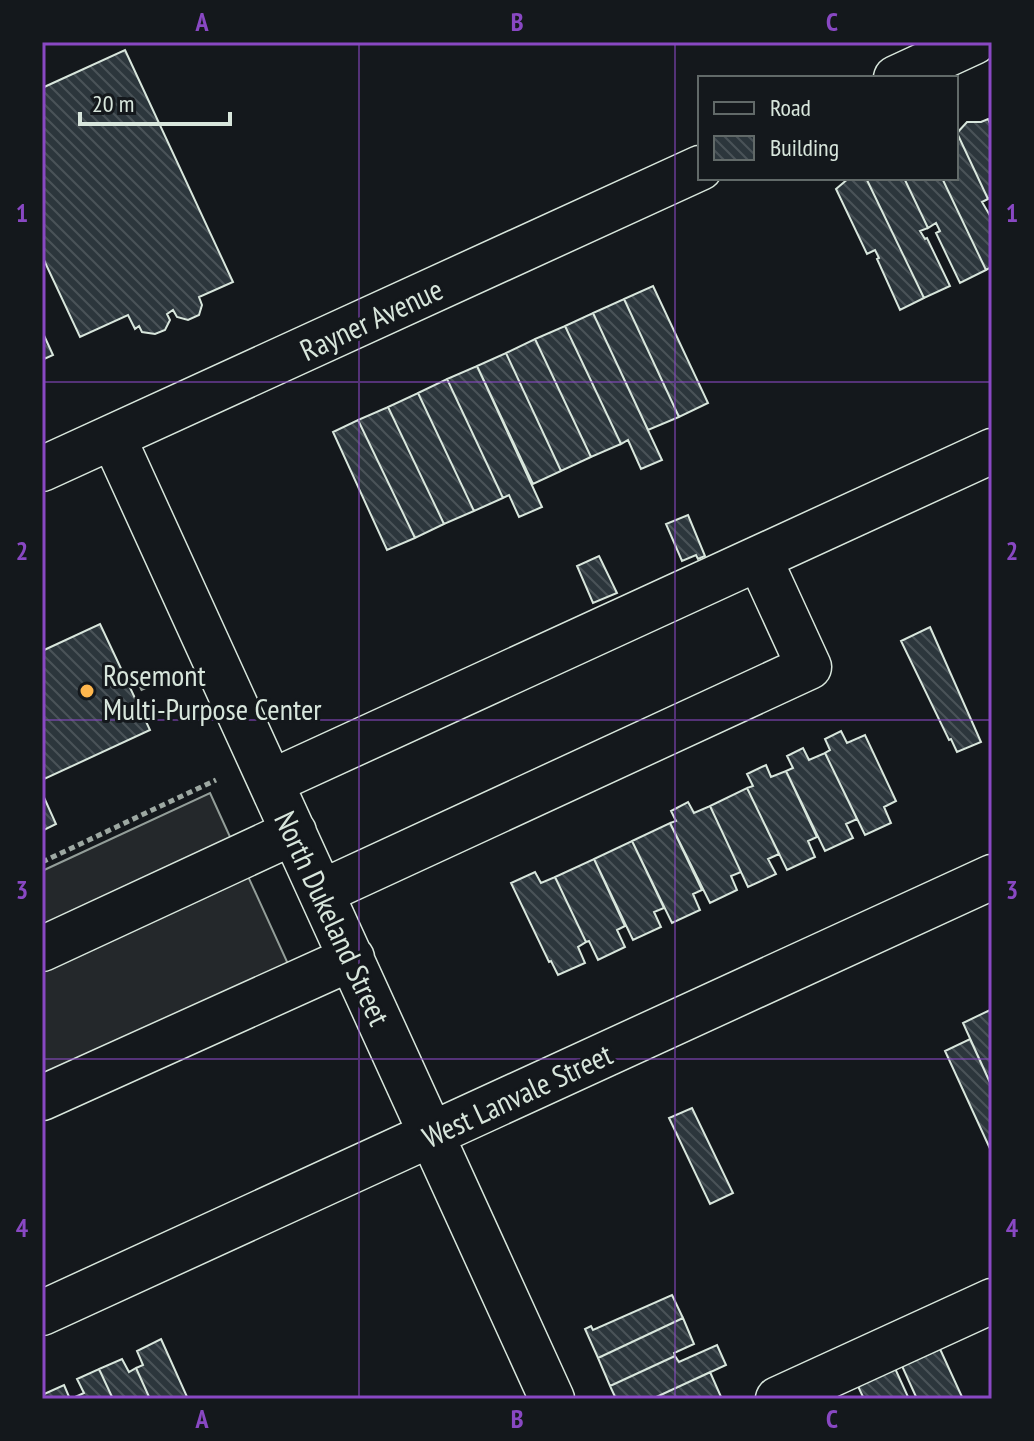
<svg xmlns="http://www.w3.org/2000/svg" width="1034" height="1441" font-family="'PT Sans Narrow',sans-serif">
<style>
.parking{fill:#24282b;stroke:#939e99;stroke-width:2}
.building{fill:url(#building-back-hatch);stroke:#d8e6dc;stroke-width:2}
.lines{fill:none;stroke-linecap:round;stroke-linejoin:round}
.minor-casing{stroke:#d8e6dc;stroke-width:47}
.path{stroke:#9da8a2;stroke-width:5;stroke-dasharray:6 4;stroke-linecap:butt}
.minor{stroke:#14181c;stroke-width:44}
.grid{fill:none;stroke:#8948c3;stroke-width:2;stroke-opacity:0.55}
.poi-dot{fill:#ffb74d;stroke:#14181c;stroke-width:3}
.labels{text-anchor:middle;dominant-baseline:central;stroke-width:6;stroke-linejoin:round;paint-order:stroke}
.street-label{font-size:30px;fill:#d8e6dc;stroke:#14181c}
.poi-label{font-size:30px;fill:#d8e6dc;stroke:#14181c;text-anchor:start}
.neatline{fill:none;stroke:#8948c3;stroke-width:3}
.grid-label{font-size:26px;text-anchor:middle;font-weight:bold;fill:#8948c3}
</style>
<defs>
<pattern id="building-back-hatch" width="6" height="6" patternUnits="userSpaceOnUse" patternTransform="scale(2)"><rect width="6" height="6" fill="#2c363c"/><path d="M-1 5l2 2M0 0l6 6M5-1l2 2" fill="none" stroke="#4a5358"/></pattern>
</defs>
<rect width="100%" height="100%" fill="#14181c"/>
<path class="parking" d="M 210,793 L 304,999 L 42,1119 L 42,871 Z"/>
<path class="building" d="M 125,50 L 233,282 L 199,297 L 202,305 L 199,315 L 188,320 L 177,317 L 173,310 L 167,314 L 170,320 L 165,330 L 155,334 L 142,332 L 139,326 L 135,329 L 128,315 L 80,337 L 42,256 L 42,88 Z
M 988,119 L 992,128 L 992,197 L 988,199 L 957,133 L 967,122 L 981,122 Z
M 957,133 L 988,199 L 982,202 L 992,219 L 992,267 L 986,270 L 942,178 L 956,178 Z
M 849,178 L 866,178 L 924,298 L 900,310 L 877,259 L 879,258 L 875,250 L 867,254 L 836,189 Z
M 866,178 L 904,178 L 928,228 L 920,231 L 925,239 L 927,238 L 950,286 L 924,298 Z
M 904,178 L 942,178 L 986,270 L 960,283 L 936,233 L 940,231 L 936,223 L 928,228 Z
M 653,286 L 708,403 L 679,417 L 624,299 Z
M 624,299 L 679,417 L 648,430 L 593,313 Z
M 593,313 L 662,460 L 641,469 L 628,440 L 621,444 L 565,326 Z
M 565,326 L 621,444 L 591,457 L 535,339 Z
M 42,331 L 53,355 L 42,360 Z
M 535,339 L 591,457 L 561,471 L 506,353 Z
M 506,353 L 561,471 L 533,484 L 477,366 Z
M 477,366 L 542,507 L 519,517 L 509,495 L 503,498 L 447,379 Z
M 447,379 L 503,498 L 474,511 L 418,393 Z
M 418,393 L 474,511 L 444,524 L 388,407 Z
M 388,407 L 444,524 L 415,538 L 358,420 Z
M 358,420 L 415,538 L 387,550 L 333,432 Z
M 688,515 L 705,556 L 698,559 L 696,555 L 682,561 L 666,524 Z
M 599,556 L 617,593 L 593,603 L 577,566 Z
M 100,624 L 150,730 L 42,780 L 42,651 Z
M 930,627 L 981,742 L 957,752 L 951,739 L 949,740 L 901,641 Z
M 841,731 L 847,743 L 865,735 L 896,801 L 884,807 L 891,823 L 865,835 L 825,753 L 830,750 L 825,739 Z
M 803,748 L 809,760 L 825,753 L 857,819 L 846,824 L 853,838 L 825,851 L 786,771 L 793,768 L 787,756 Z
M 766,765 L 771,777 L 786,771 L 817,837 L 808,841 L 815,857 L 787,870 L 747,788 L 753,786 L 747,774 Z
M 747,788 L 779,854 L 768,859 L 776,874 L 748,887 L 710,806 Z
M 42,793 L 56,824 L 42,831 Z
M 688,802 L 694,813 L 710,806 L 741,872 L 731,876 L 737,890 L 710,903 L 670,823 L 676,821 L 671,811 Z
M 670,823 L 702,890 L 693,894 L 700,910 L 672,923 L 632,841 Z
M 632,841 L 664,908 L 654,912 L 661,927 L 633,940 L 594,859 Z
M 594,859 L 625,926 L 617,930 L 625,947 L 598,960 L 589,941 L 586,942 L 555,877 Z
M 535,872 L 541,883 L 555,877 L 586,942 L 578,947 L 585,963 L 558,975 L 551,961 L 549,962 L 511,883 Z
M 992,1009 L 992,1087 L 963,1023 Z
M 970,1039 L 992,1087 L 992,1153 L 945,1051 Z
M 692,1108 L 733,1193 L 710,1204 L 669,1118 Z
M 672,1295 L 683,1318 L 598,1358 L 585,1329 L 591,1326 L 593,1330 Z
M 683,1318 L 694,1344 L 674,1353 L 675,1356 L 610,1386 L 598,1358 Z
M 161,1339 L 188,1399 L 150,1399 L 136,1368 L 143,1365 L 137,1351 Z
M 717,1345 L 726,1365 L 652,1399 L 616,1399 L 610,1386 L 675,1356 L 679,1362 Z
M 940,1349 L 963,1399 L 917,1399 L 902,1366 Z
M 122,1359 L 129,1372 L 136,1368 L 150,1399 L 113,1399 L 99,1369 Z
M 893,1364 L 909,1399 L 864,1399 L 856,1382 Z
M 99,1369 L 113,1399 L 76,1399 L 75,1397 L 84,1393 L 77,1379 Z
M 710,1372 L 722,1399 L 652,1399 Z
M 64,1385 L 70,1399 L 42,1399 L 42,1395 Z"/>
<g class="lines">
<defs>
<path id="minor" d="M 896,78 L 974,42
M 113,437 L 552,1399
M 42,469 L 700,168
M 271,782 L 992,451
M 322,892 L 809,667 L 759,558
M 42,949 L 294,832
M 42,1098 L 352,958
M 42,1313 L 992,877
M 778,1399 L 992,1301"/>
</defs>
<use href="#minor" class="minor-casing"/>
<path class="path" d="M 140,689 L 171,674
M 42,862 L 216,780"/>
<use href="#minor" class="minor"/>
</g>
<path class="grid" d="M 359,42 L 359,1399M 675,42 L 675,1399M 42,382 L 992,382M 42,720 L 992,720M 42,1059 L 992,1059"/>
<circle class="poi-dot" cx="87" cy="691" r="8"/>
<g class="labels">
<g class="street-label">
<text transform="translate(371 319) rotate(-25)">Rayner Avenue</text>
<text transform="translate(333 918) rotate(65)">North Dukeland Street</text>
<text transform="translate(517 1095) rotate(-25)">West Lanvale Street</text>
</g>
<g class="poi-label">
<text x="103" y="674">Rosemont<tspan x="103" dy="34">Multi-Purpose Center</tspan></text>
</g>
</g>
<rect width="1034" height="1441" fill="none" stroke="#14181c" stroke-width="88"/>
<rect x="698" y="76" width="260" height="104" fill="#14181c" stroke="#626a69" stroke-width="2"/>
<rect x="714" y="102" width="40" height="12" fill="#14181c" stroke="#626a69" stroke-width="2"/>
<text x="770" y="116" font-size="24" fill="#d8e6dc">Road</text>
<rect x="714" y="136" width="40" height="24" fill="url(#building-back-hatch)" stroke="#626a69" stroke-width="2"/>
<text x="770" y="156" font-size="24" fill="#d8e6dc">Building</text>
<path d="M80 112v12h150v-12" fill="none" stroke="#d8e6dc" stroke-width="4"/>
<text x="92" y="112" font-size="24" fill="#d8e6dc" stroke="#14181c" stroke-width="6" paint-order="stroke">20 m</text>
<rect x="44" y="44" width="946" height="1353" class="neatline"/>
<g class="grid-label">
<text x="202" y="31">A</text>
<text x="517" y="31">B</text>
<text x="832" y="31">C</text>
<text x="22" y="222">1</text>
<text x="1012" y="222">1</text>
<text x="22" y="560">2</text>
<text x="1012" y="560">2</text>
<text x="22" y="899">3</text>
<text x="1012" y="899">3</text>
<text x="22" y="1237">4</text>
<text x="1012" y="1237">4</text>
<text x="202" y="1428">A</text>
<text x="517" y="1428">B</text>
<text x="832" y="1428">C</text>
</g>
</svg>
